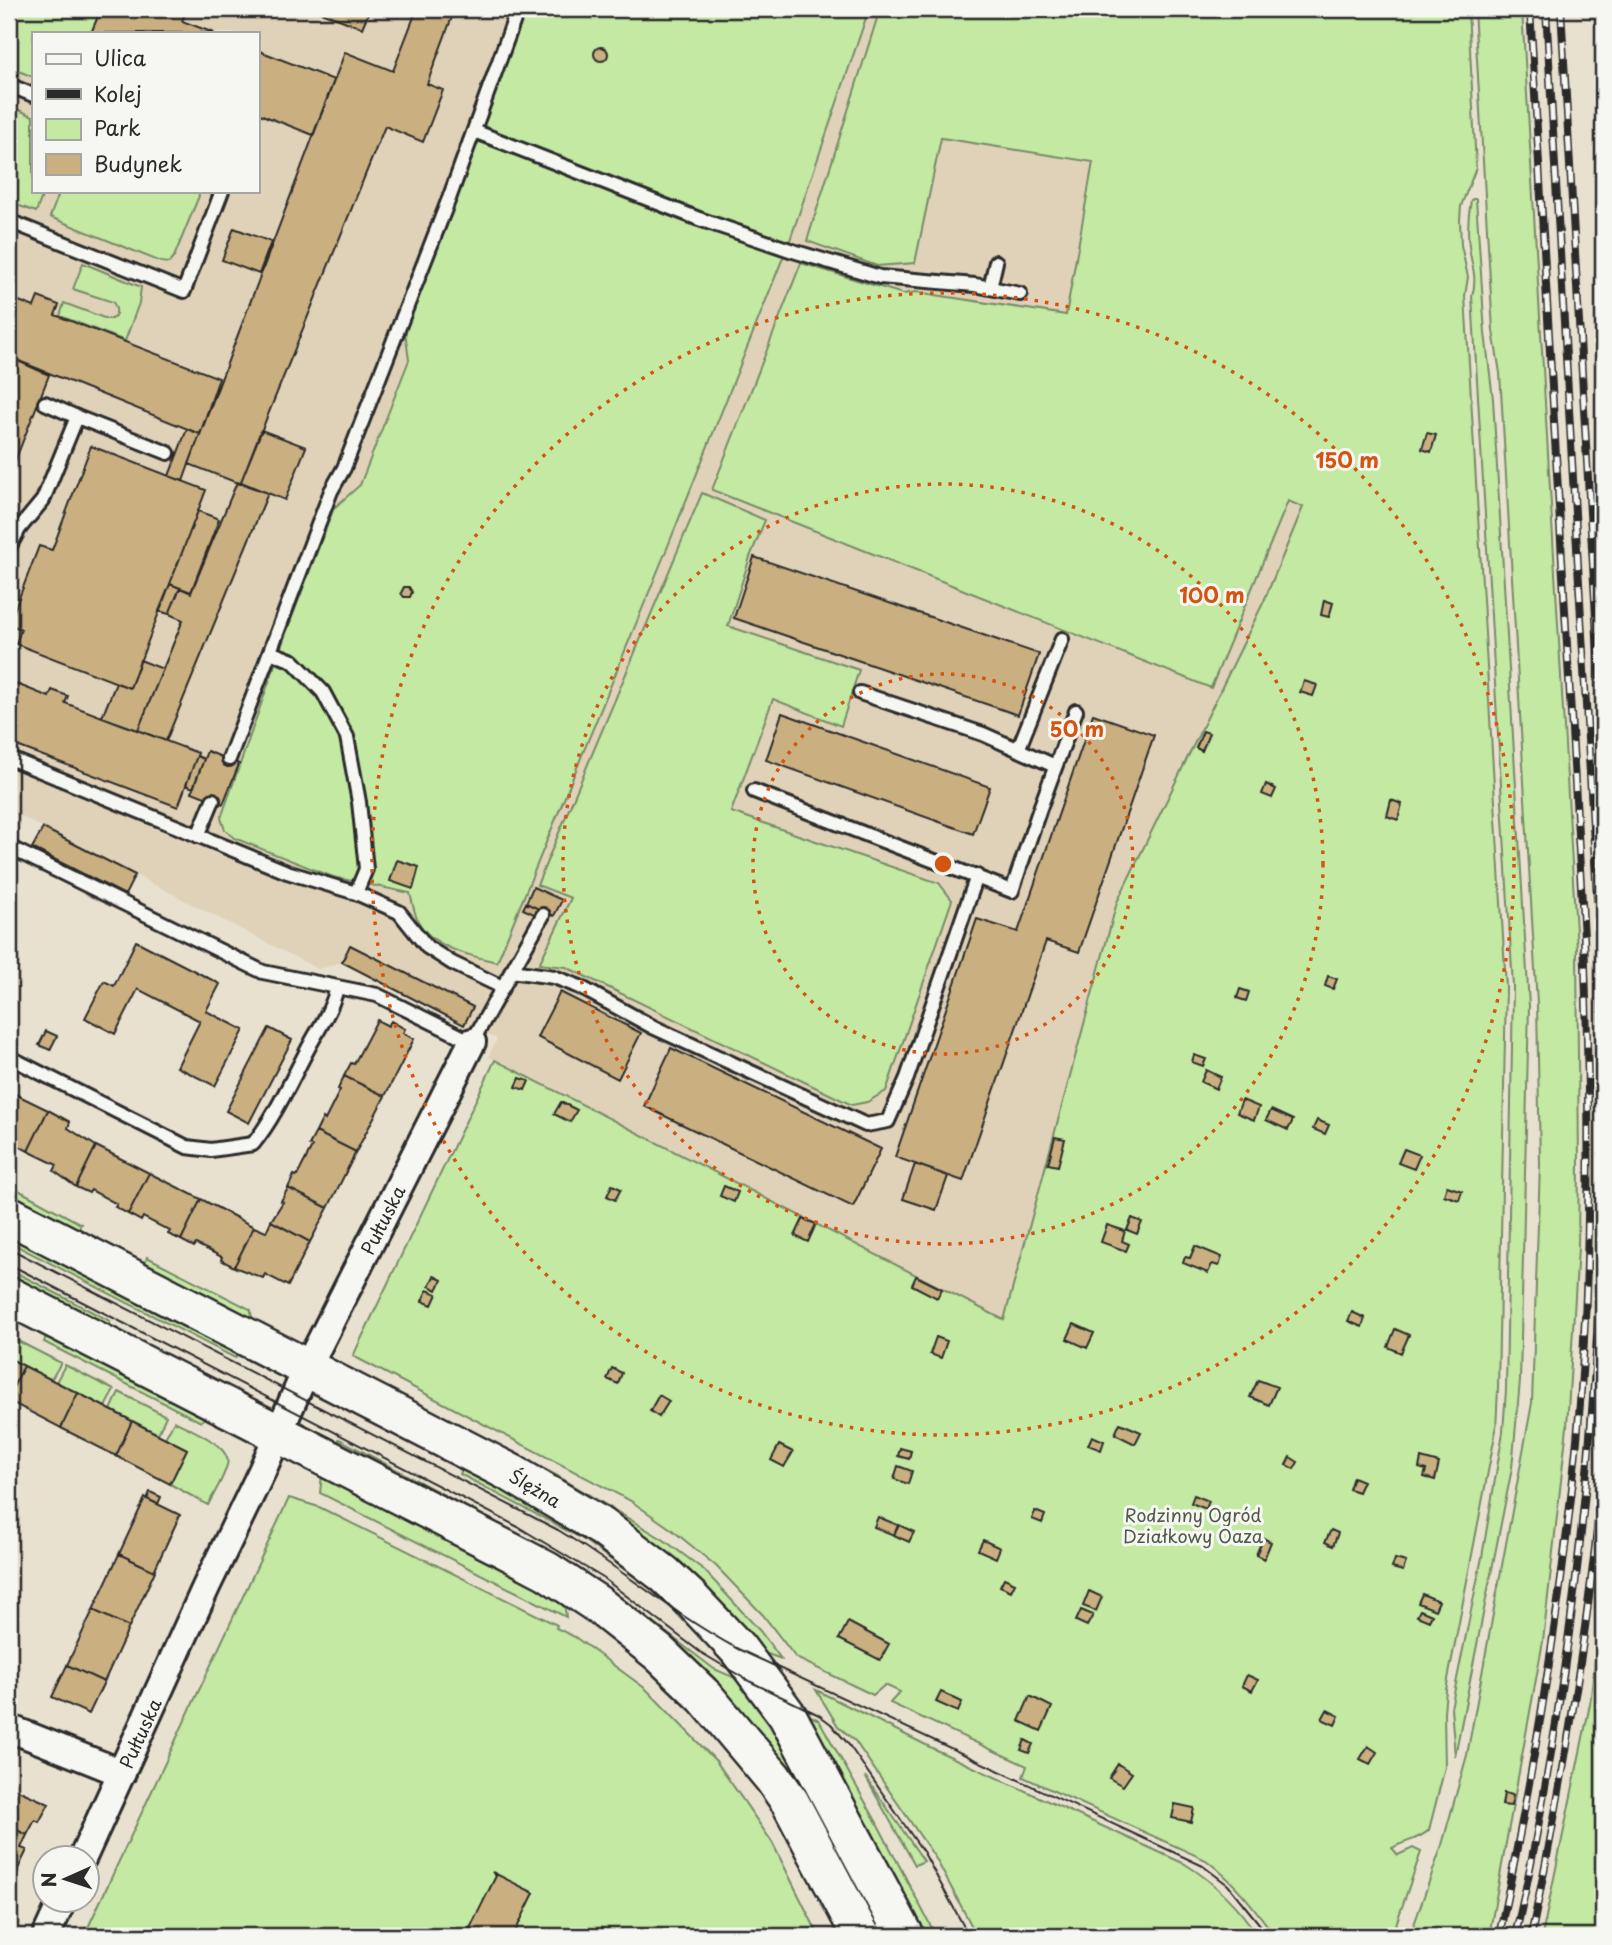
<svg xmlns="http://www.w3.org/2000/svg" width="1612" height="1945" font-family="'Playpen Sans',sans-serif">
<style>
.built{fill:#e0d2b8;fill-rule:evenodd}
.green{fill:#c3e9a3;stroke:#778a67;stroke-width:2}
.building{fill:#cab081;stroke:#2b2b2b;stroke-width:2}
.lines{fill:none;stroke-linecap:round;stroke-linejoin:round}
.service-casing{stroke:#2b2b2b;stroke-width:18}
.minor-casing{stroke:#2b2b2b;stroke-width:32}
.secondary-casing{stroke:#2b2b2b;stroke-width:42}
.service{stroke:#f6f6f2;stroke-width:12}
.minor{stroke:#f6f6f2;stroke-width:26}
.secondary{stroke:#f6f6f2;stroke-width:37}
.tram{stroke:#2b2b2b;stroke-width:2}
.rail-casing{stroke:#2b2b2b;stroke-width:8}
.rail{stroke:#f6f6f2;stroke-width:5;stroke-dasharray:16;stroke-linecap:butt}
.ring{fill:none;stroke:#d5540f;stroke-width:3.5;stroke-dasharray:3.5 7}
.labels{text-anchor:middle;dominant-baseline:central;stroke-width:6;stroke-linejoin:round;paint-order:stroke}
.street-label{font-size:18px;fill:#2b2b2b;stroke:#f6f6f2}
.park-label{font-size:18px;fill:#515a49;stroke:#f6f6f2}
.centre{fill:#d5540f;stroke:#f6f6f2;stroke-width:3.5}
.ring-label{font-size:21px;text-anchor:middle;font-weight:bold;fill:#d5540f;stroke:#f6f6f2;stroke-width:6;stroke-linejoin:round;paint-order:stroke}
</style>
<rect width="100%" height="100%" fill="#e9e1d0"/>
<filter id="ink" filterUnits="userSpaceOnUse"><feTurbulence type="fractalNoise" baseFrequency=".0143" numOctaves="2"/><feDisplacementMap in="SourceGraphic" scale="14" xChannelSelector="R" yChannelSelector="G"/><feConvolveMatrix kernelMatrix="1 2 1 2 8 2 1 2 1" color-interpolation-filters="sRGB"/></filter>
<g filter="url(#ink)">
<path class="built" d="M 9,9 L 1464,9 L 1303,507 L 1264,601 L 1117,902 L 1004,1320 L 488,1057 L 497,1039 L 464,1025 L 342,962 L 318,969 L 9,810 ZM 33,33 L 257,33 L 257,191 L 33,191 Z"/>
<path class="green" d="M 9,9 L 104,9 L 95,33 L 33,33 L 33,77 L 9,67 Z
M 525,9 L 869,9 L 790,240 L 668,546 L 497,962 C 471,956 430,948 417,919 C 414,911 412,901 410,893 L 333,877 L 234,838 L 225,830 L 221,818 L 289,625 L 334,508 L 360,485 L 409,360 L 405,331 Z
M 880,9 L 1468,9 L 1476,168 L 1461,206 L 1460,220 L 1461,245 L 1468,277 L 1465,296 L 1506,987 L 1498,1388 L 1496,1430 L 1446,1690 L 1444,1712 L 1445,1767 L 1429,1830 C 1419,1840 1404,1841 1392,1848 L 1398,1855 L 1413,1848 L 1421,1852 L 1392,1936 L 1275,1936 C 1253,1906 1236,1883 1206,1860 L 1023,1777 L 1027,1766 L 890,1703 L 900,1692 L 885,1685 L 873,1695 L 796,1658 L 763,1615 L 716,1566 L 671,1529 L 631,1501 L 353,1356 L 495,1060 L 1004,1320 L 1117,902 L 1264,601 L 1303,507 L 1288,501 L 1211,688 L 712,490 L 801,263 L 903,294 L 916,292 L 1066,315 L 1093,162 L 941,138 L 915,263 L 877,266 L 807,241 Z
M 1474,9 L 1522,9 L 1577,949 L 1579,1163 L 1578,1248 L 1567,1427 L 1543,1641 L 1489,1936 L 1410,1936 L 1442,1845 L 1467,1755 L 1532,1403 L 1540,1164 L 1537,1004 L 1500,373 L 1493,331 Z
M 9,106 L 33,116 L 33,191 L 44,191 L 36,212 L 9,202 Z
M 60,191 L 198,191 L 199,196 L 174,257 L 169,263 L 161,262 L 50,217 Z
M 1473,199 L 1476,199 L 1485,333 L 1493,399 L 1529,1006 L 1520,1381 L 1512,1468 L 1455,1756 L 1451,1708 L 1482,1557 L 1503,1432 L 1506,1390 L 1513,987 L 1472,296 C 1478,275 1471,266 1469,246 C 1467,230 1468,216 1471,200 Z
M 83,263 L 141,287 L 139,303 L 125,341 L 60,316 L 64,303 L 107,319 L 112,319 C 118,315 117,308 113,302 L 73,289 Z
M 702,493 L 765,520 L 750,557 L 728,626 L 859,670 L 841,726 L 773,699 L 731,812 L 939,883 L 952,900 L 886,1091 L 867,1102 L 852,1105 L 566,967 L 539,964 L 571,898 L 537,885 Z
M 9,1185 L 81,1224 L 77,1232 L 9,1197 Z
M 9,1230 L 240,1349 L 235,1358 L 9,1242 Z
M 147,1257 L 248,1308 L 251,1310 L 252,1321 L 144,1267 Z
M 9,1269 L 110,1321 L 107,1330 L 9,1279 Z
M 48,1332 L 206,1414 L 201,1422 L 44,1342 Z
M 14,1339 L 61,1363 L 51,1380 L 9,1358 L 9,1349 Z
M 65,1365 L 114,1390 L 105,1407 L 56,1382 Z
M 373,1381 L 558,1476 L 664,1540 L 704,1570 L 760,1631 L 781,1659 L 762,1652 L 369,1383 Z
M 119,1392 L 166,1416 L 158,1434 L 111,1410 Z
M 174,1421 C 188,1428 233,1446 227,1465 C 224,1478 214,1493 208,1505 L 170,1484 L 187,1449 L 165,1438 Z
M 339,1439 L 568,1561 L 624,1600 L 714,1669 L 747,1683 L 787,1745 L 890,1936 L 877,1936 L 746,1720 L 335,1447 Z
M 464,1466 L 595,1541 L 679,1609 L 581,1538 L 460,1474 Z
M 322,1474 L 558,1597 L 565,1609 L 566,1617 L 320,1493 Z
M 289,1498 L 319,1507 L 557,1625 L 556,1628 L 575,1637 L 646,1689 L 716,1761 L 772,1842 L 819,1936 L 84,1936 Z
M 1603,1590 L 1603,1933 L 1598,1936 L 1542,1936 L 1590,1704 Z
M 816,1690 L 936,1750 L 1185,1864 C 1216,1883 1238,1906 1258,1936 L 977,1936 L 936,1859 L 855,1741 L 838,1726 Z
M 805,1713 L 819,1720 L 876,1821 L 936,1936 L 923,1936 L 833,1763 Z
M 865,1776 L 924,1861 L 915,1865 Z"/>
<path class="building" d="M 101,9 L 187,9 L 182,21 L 214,33 L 91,33 Z
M 313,9 L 370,9 L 362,28 Z
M 417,9 L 455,9 L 427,84 L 443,90 L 423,142 L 385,126 L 240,484 L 189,464 L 345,52 L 393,71 Z
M594 54a7 7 0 1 1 14 0a7 7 0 1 1-14 0Z
M 257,50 L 334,80 L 313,135 L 257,113 Z
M 234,228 L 271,242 L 259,274 L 222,260 Z
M 9,297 L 34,307 L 38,297 L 59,305 L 55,315 L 219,378 L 200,434 L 9,357 Z
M 9,357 L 49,375 L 9,476 Z
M 187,429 L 200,434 L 183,481 L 169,476 Z
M 261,430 L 306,447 L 285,500 L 241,482 Z
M 1427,433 L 1436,435 L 1431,452 L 1422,449 Z
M 91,446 L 206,490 L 130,688 L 16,644 L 21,629 L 9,624 L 39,546 L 52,550 Z
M 237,482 L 268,493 L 166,741 L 138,730 L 183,620 L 169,614 L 180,588 L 191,593 Z
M 198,511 L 219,519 L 191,592 L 170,584 Z
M 754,557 L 1039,654 L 1018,715 L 734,618 Z
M 170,584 L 180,588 L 169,614 L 159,611 Z
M 404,587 L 409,587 L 412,592 L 410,597 L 404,597 L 401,593 Z
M 1324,600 L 1333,603 L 1329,617 L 1321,615 Z
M 140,660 L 163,669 L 138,730 L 102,717 L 116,683 L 130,688 Z
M 9,681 L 49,697 L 52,690 L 68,696 L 65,703 L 198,753 L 178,807 L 9,743 Z
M 1304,681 L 1317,685 L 1313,696 L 1300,692 Z
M 782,713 L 990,787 L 973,834 L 766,760 Z
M 1093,714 L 1154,735 L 1079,952 L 1046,941 L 963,1181 L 895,1157 L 977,919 L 1018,932 Z
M 1203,731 L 1209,733 L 1202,751 L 1196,748 Z
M 207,751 L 239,764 L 223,804 L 192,792 Z
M 197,756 L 204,759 L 193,788 L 186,785 Z
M 1266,784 L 1276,789 L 1272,798 L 1262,794 Z
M 1391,800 L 1402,804 L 1398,820 L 1387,816 Z
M 43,828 L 135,875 L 125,895 L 32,848 Z
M 397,860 L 419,867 L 413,889 L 390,881 Z
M 533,887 L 562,900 L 554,916 L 526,903 Z
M 526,903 L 539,909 L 536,915 L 523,909 Z
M 136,941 L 220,984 L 206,1011 L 244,1030 L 215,1086 L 177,1067 L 200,1021 L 138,989 L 115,1034 L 85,1018 L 104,981 L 114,986 Z
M 350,945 L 473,1007 L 464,1025 L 342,962 Z
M 1328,976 L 1337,979 L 1333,989 L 1325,986 Z
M 1240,989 L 1249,992 L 1246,1001 L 1237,998 Z
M 560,992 L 641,1033 L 618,1079 L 537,1037 Z
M 377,1020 L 388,1026 L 391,1021 L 405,1029 L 403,1033 L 414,1039 L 385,1096 L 344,1076 L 351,1063 L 354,1064 Z
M 269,1028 L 292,1040 L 249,1123 L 226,1111 Z
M 46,1031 L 57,1036 L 50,1050 L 39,1045 Z
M 671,1048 L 881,1149 L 853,1207 L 644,1106 Z
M 1194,1055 L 1206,1059 L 1203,1066 L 1192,1062 Z
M 1206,1070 L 1221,1077 L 1216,1089 L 1201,1082 Z
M 344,1076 L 385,1096 L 356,1152 L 316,1132 L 323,1118 L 325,1120 L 340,1090 L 338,1089 Z
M 520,1078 L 529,1081 L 525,1090 L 516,1087 Z
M 9,1091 L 48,1110 L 28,1151 L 9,1141 Z
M 1242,1100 L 1259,1107 L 1254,1120 L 1237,1113 Z
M 561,1102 L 577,1110 L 570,1122 L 554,1114 Z
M 48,1110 L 70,1122 L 68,1128 L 96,1146 L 76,1187 L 54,1171 L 57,1165 L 28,1151 Z
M 1271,1110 L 1293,1120 L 1288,1130 L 1266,1120 Z
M 1317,1120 L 1329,1125 L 1325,1134 L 1313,1129 Z
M 316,1132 L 356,1152 L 328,1208 L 288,1188 L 294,1175 L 297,1176 L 312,1147 L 309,1145 Z
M 1055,1137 L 1065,1139 L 1058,1166 L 1048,1164 Z
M 96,1146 L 149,1173 L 128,1214 L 115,1207 L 117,1204 L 91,1190 L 89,1193 L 76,1187 Z
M 1404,1149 L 1420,1155 L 1414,1169 L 1398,1163 Z
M 915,1164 L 948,1176 L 936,1210 L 903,1199 Z
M 149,1173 L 201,1199 L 181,1240 L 168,1234 L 170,1231 L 143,1217 L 141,1221 L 128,1214 Z
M 612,1185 L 621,1189 L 615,1200 L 607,1196 Z
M 724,1186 L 738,1192 L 734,1202 L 720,1196 Z
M 1447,1186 L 1462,1191 L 1459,1200 L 1444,1195 Z
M 288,1188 L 328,1208 L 310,1242 L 271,1221 L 283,1202 L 281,1201 Z
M 201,1199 L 254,1227 L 234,1267 L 221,1260 L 222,1257 L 196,1244 L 194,1247 L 181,1240 Z
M 1132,1218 L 1142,1222 L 1137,1234 L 1127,1230 Z
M 803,1219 L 816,1224 L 808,1242 L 795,1236 Z
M 271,1221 L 310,1242 L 288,1286 L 265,1274 L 263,1278 L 234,1267 L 254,1227 L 266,1232 Z
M 1107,1225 L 1125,1231 L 1122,1241 L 1129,1244 L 1126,1251 L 1101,1242 Z
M 1195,1246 L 1222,1257 L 1219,1266 L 1212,1264 L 1208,1273 L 1183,1263 L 1185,1257 L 1190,1258 Z
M 434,1276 L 442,1280 L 437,1290 L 429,1286 Z
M 916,1276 L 942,1289 L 937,1298 L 912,1285 Z
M 427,1290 L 437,1294 L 432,1305 L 422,1301 Z
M 1352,1312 L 1365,1318 L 1362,1327 L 1348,1321 Z
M 1074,1324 L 1094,1333 L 1087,1348 L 1067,1339 Z
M 1395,1329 L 1409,1335 L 1401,1353 L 1388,1347 Z
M 936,1337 L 947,1341 L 941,1358 L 930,1354 Z
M 9,1358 L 24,1366 L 9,1395 Z
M 24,1366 L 78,1393 L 61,1428 L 9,1401 L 9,1395 Z
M 612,1368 L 622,1373 L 618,1384 L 607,1379 Z
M 1258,1380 L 1277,1387 L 1269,1405 L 1250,1397 Z
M 78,1393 L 132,1421 L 116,1456 L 61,1428 Z
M 659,1395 L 669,1401 L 659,1417 L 650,1411 Z
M 132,1421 L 187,1449 L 170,1484 L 116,1456 Z
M 1120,1423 L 1141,1432 L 1135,1444 L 1115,1434 Z
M 1092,1436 L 1104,1441 L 1101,1450 L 1088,1445 Z
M 779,1445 L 793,1452 L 784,1467 L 771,1460 Z
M 900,1448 L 911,1451 L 909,1459 L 898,1456 Z
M 1290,1457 L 1298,1462 L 1294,1469 L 1286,1465 Z
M 1421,1458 L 1439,1463 L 1435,1480 L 1424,1477 L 1426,1470 L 1419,1468 Z
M 898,1466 L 912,1471 L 908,1484 L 894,1479 Z
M 1353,1477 L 1363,1481 L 1358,1492 L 1349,1489 Z
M 150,1492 L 161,1497 L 158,1504 L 147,1499 Z
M 1194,1495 L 1209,1501 L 1206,1509 L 1191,1503 Z
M 145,1498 L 180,1515 L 154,1571 L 119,1554 Z
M 1035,1511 L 1045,1515 L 1042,1523 L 1032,1519 Z
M 878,1517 L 898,1525 L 894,1535 L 874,1527 Z
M 899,1525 L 914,1532 L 909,1542 L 894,1535 Z
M 1331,1530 L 1338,1533 L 1333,1546 L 1325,1542 Z
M 1263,1538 L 1271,1542 L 1264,1559 L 1256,1555 Z
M 983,1540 L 1000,1548 L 996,1558 L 978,1550 Z
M 119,1554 L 155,1571 L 129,1627 L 93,1610 Z
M 1395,1559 L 1406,1562 L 1403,1571 L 1392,1568 Z
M 1004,1578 L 1015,1583 L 1011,1591 L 1000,1586 Z
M 1089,1591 L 1102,1597 L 1096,1611 L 1083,1606 Z
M 1422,1594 L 1439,1601 L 1435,1610 L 1418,1603 Z
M 93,1610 L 129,1627 L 104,1682 L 67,1665 Z
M 1081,1610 L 1093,1615 L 1087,1626 L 1076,1621 Z
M 1420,1610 L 1432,1615 L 1429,1621 L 1417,1616 Z
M 848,1622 L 889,1644 L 880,1660 L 839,1639 Z
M 67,1665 L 104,1682 L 89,1714 L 52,1697 Z
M 1247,1675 L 1258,1680 L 1252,1691 L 1242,1686 Z
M 941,1692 L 962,1702 L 958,1712 L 936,1702 Z
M 1030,1696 L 1052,1707 L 1041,1731 L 1019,1721 Z
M 1327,1710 L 1339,1716 L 1335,1725 L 1322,1719 Z
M 1025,1740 L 1033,1744 L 1029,1753 L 1021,1750 Z
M 1368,1746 L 1377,1752 L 1370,1764 L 1360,1759 Z
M 1118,1764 L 1132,1773 L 1123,1786 L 1109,1778 Z
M 9,1786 L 49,1804 L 39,1822 L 35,1820 L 27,1835 L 9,1826 Z
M 1504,1793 L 1513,1795 L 1511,1806 L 1502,1805 Z
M 1175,1804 L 1194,1808 L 1191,1822 L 1172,1818 Z
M 9,1826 L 27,1835 L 21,1848 L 27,1850 L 17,1871 L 9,1867 Z
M 492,1872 L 534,1893 L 513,1936 L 466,1936 L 496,1876 Z
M 766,1927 L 771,1936 L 748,1936 Z"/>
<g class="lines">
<defs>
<path id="service" d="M 9,85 L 33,95
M 474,131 L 699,219 L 793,251 L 880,277 L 975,285 L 1020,294
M 9,221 L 184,291 L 222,191
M 990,288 L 996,262
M 77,417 L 168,453
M 9,548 L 19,529 L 43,500 L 77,417 L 45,403
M 270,652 L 293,661 L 323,692 L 347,737 L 359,802 L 366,869 L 356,893
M 860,693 L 983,734 L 1055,766
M 1018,750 L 1062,639
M 9,758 L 287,872 L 356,893 L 399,912 L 427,947 L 452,963 L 502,987
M 229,759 L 331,491 L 344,468 L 450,196 L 518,9
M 754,791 L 1012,891 L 1039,811 L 1076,711
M 198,836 L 213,800
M 9,847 L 263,972 L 377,995 L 472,1042 L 543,915
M 511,971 L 554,977 L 580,987 L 653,1027 L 866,1125 L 888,1121 L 907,1078 L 977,876
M 9,1057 L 187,1147 L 211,1150 L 253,1144 C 277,1114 293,1076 311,1043 C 321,1025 333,1007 337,987"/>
<g id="minor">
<path d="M 9,1728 L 122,1773"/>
<path id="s1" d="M 83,1857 L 206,1587 L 262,1471 L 307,1368 L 472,1042"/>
<path d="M 46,1936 L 63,1899"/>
</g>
<g id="secondary">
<path id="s2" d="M 9,1215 L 513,1474 L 602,1527 L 664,1574 L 690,1598 L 738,1649 L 787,1715 L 905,1936"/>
<path d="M 9,1296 L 503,1548 L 547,1571 L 597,1604 L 659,1653 L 705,1697 L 773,1778 L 790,1802 L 861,1936"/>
</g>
</defs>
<use href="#service" class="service-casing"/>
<use href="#minor" class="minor-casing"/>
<use href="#secondary" class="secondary-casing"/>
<use href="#service" class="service"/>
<use href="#minor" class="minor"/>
<use href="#secondary" class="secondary"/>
<path class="tram" d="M 9,1248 L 558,1530 C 620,1567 674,1615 738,1649 L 1203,1866 L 1228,1885 L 1269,1936
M 9,1264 L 520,1528 L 603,1578 L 700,1652 L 747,1680 L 819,1715 L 831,1724 L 849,1745 L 924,1853 L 969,1936"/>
<defs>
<path id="rail" d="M 1546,9 L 1600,948 L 1603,1070
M 1561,9 L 1603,739
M 1499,1936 C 1534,1772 1561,1607 1577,1440 C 1592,1273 1590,1104 1584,937 L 1530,9
M 1515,1936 C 1532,1866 1544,1794 1556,1723 C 1584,1545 1599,1367 1603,1186
M 1531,1936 C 1563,1782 1589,1627 1603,1470"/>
</defs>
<use href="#rail" class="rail-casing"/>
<use href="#rail" class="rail"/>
</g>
</g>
<g class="ring">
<circle cx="943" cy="864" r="190"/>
<circle cx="943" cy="864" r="380"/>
<circle cx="943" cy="864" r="571"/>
</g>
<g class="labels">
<g class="street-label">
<text stroke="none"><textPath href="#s1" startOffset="704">Pułtuska</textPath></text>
<text stroke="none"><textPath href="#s2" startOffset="593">Ślężna</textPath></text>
<text stroke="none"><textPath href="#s1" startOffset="136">Pułtuska</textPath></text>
</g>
<g class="park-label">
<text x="1193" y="1514">Rodzinny Ogród<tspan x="1193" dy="21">Działkowy Oaza</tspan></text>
</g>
</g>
<circle cx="943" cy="864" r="10" class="centre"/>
<g class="ring-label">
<text x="1347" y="468">150 m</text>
<text x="1212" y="603">100 m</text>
<text x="1077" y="737">50 m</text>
</g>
<rect width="1612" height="1945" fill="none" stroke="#f6f6f2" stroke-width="35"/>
<rect x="18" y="18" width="1577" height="1910" fill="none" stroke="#2b2b2b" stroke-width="2.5" filter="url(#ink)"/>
<rect x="32" y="32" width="228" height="161" fill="#f6f6f2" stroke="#a5a5a2" stroke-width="2"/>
<rect x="46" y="54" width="35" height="10" fill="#f6f6f2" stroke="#a5a5a2" stroke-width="2"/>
<text x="94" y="66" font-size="21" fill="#2b2b2b">Ulica</text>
<rect x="46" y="89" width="35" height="10" fill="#2b2b2b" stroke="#a5a5a2" stroke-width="2"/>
<text x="94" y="102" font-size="21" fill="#2b2b2b">Kolej</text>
<rect x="46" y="119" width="35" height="21" fill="#c3e9a3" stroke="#a5a5a2" stroke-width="2"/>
<text x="94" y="136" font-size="21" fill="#2b2b2b">Park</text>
<rect x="46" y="154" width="35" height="21" fill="#cab081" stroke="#a5a5a2" stroke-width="2"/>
<text x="94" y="172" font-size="21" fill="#2b2b2b">Budynek</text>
<g transform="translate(66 1879) rotate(267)"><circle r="33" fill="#f6f6f2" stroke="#a5a5a2" stroke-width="2"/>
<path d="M0-5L12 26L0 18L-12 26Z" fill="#2b2b2b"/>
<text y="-10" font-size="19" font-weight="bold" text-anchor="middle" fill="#2b2b2b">N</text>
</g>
</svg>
